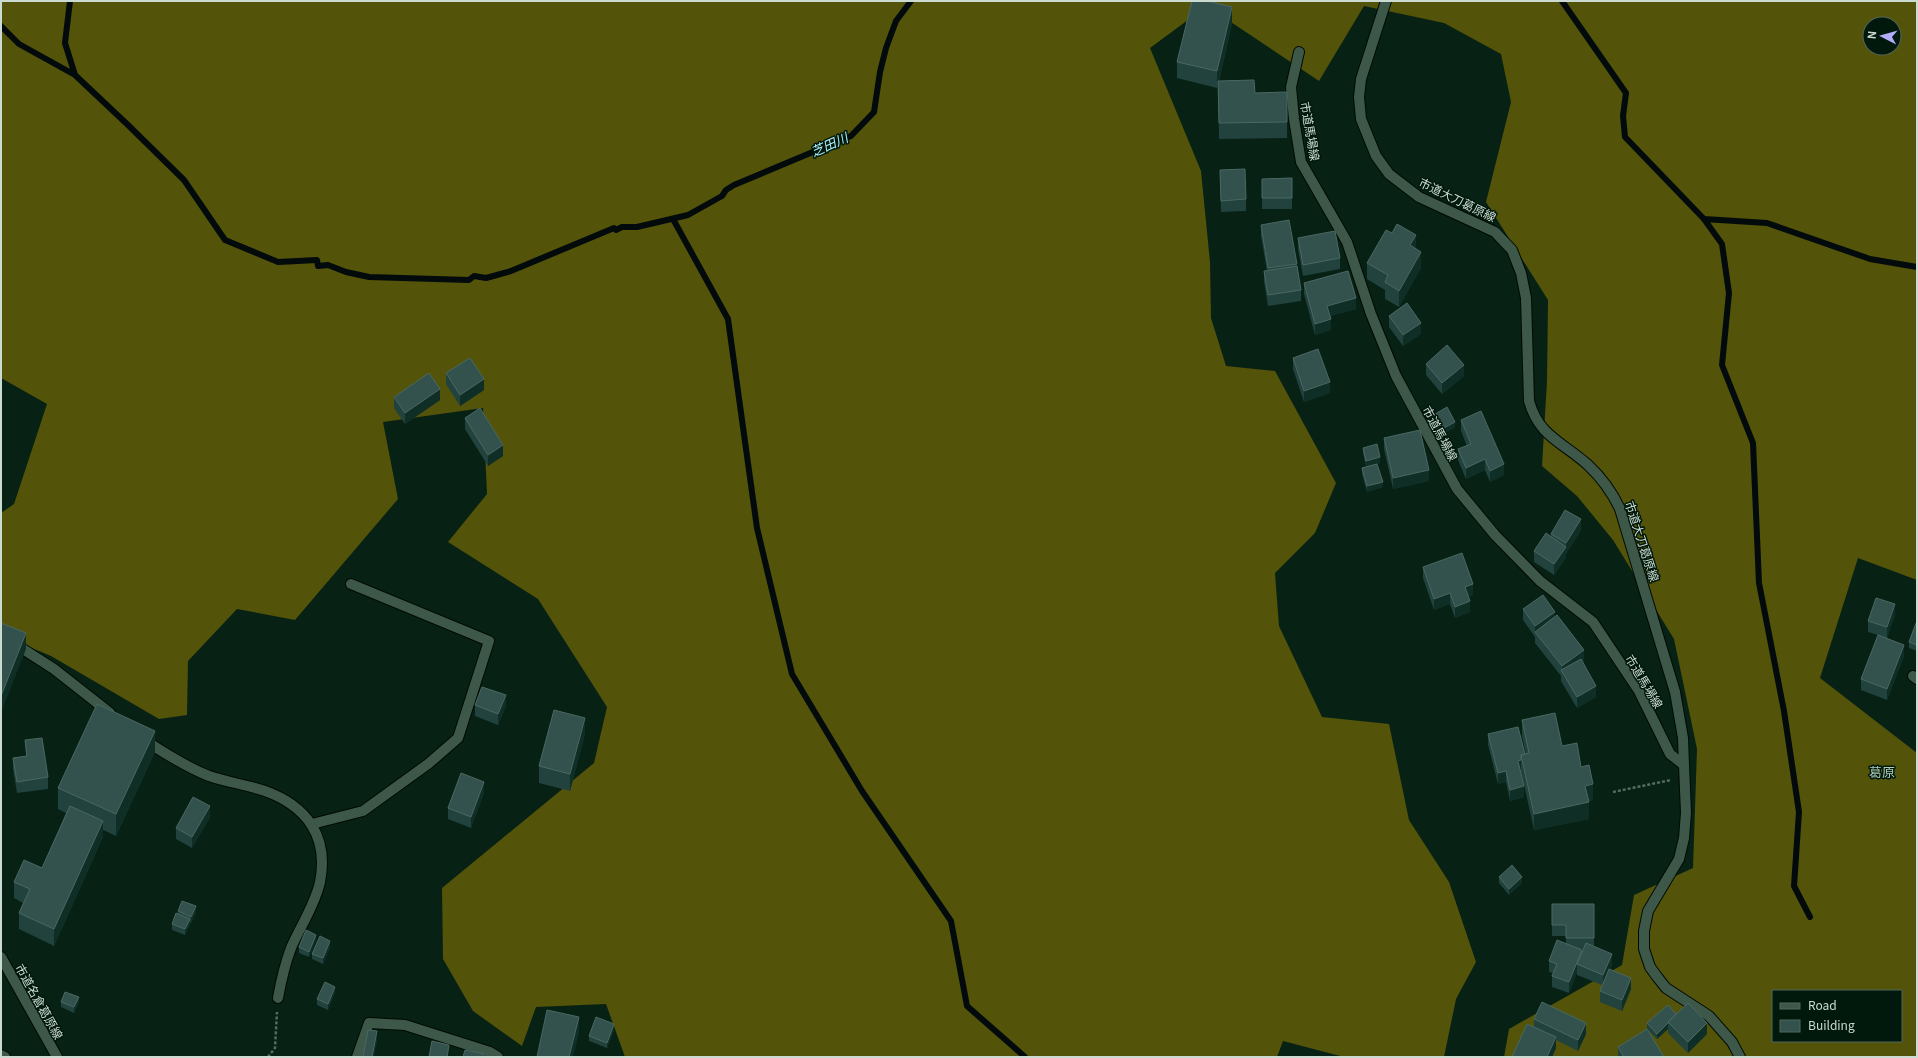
<svg xmlns="http://www.w3.org/2000/svg" width="1918" height="1058" font-family="Georgia,'Noto Sans JP',serif">
<style>
.forest{fill:#535309;fill-rule:evenodd}
.lines{fill:none;stroke-linecap:round;stroke-linejoin:round}
.stream{stroke:#020a0c;stroke-width:6}
.lane-casing{stroke:#000a03;stroke-width:12}
.street-casing{stroke:#000a03;stroke-width:12}
.path{stroke:#566b61;stroke-width:2.5;stroke-dasharray:3 2;stroke-linecap:butt}
.lane{stroke:#3d5849;stroke-width:10}
.street{stroke:#3d5849;stroke-width:10}
.wall{fill:#21423d;fill-rule:evenodd}
.shaded-wall{fill:#0f2e26}
.building{fill:#33524d;stroke:#4b6862}
.labels{text-anchor:middle;dominant-baseline:central;stroke-width:3;stroke-linejoin:round;paint-order:stroke}
.street-label{font-size:12px;fill:#ccdbd2;stroke:#01180c}
.water-label{font-size:13px;font-style:italic;fill:#acf2ff;stroke:#01180c}
.neighbourhood-label{font-size:13px;fill:#adcbb9;stroke:#01180c}
</style>
<rect width="100%" height="100%" fill="#072115"/>
<path class="forest" d="M 1,1 L 1917,1 L 1917,580 L 1858,558 L 1820,678 L 1917,753 L 1917,1057 L 1504,1057 L 1509,1029 L 1622,965 L 1634,895 L 1693,868 L 1697,749 L 1674,639 L 1613,540 L 1577,496 L 1542,466 L 1547,381 L 1548,300 L 1486,202 L 1511,102 L 1501,54 L 1444,23 L 1364,6 L 1319,81 L 1207,6 L 1150,48 L 1201,171 L 1210,262 L 1211,318 L 1226,366 L 1275,371 L 1336,483 L 1315,533 L 1275,573 L 1279,626 L 1322,717 L 1389,724 L 1409,820 L 1449,882 L 1476,962 L 1456,999 L 1444,1057 L 1344,1057 L 1283,1041 L 1277,1057 L 625,1057 L 606,1004 L 536,1007 L 522,1046 L 473,1011 L 443,959 L 442,888 L 594,763 L 607,707 L 538,599 L 448,542 L 487,494 L 483,408 L 383,422 L 398,499 L 295,620 L 237,609 L 188,661 L 187,715 L 159,719 L 51,656 L 1,635 L 1,513 L 14,504 L 47,404 L 1,378 ZM 1870,24 L 1894,24 L 1894,48 L 1870,48 ZM 1773,991 L 1901,991 L 1901,1041 L 1773,1041 Z"/>
<g class="lines">
<path class="stream" d="M 70,1 L 65,43 L 75,75
M 1562,1 L 1626,93 L 1623,116 L 1625,137 L 1704,219 L 1722,244 L 1729,293 L 1722,365 L 1753,443 L 1759,583 L 1784,711 L 1799,812 L 1794,886 L 1810,917
M 1,26 L 19,44 L 75,75 L 128,125 L 184,180 L 225,240 L 278,262 L 317,260 L 318,266 L 328,265 L 346,272 L 369,277 L 469,280 L 474,276 L 486,278 L 511,271 L 614,228 L 616,230 L 622,227 L 637,227 L 688,215 L 722,196 L 726,190 L 734,185 L 851,136 L 874,112 L 880,72 L 886,48 L 896,21 L 911,1
M 673,219 L 728,319 L 757,528 L 792,674 L 862,791 L 951,921 L 967,1006 L 1025,1057
M 1704,219 L 1767,223 L 1870,259 L 1917,267"/>
<defs>
<path id="lane" d="M 1299,52 L 1291,87 L 1294,119 L 1301,162 L 1347,242 L 1371,314 L 1396,376 L 1457,489 L 1495,535 L 1540,581 L 1593,622 L 1639,691 L 1670,754 L 1684,765
M 1913,676 L 1917,679
M 312,824 L 363,811 L 428,764 L 458,738 L 489,641 L 351,584
M 1,1055 L 5,1057
M 357,1057 L 369,1023 L 405,1025 L 490,1052 L 498,1057"/>
<path id="street" d="M 1386,1 L 1361,79 L 1359,97 L 1361,119 L 1376,156 L 1389,174 L 1419,197 L 1495,232 L 1512,250 L 1521,273 L 1526,298 L 1529,401 C 1539,437 1563,442 1588,465 C 1602,478 1612,492 1620,509 L 1675,692 L 1683,738 L 1684,765 L 1686,813 L 1684,838 L 1679,859 L 1648,911 L 1644,931 L 1644,949 L 1650,967 L 1658,978 L 1666,988 L 1709,1016 L 1732,1042 L 1740,1057
M 1,635 L 54,669 L 110,713
M 143,739 C 164,753 186,767 209,776 C 227,782 247,785 265,791 C 307,806 329,837 320,882 C 315,905 300,927 291,948 C 285,964 281,981 278,998
M 1,957 L 57,1057"/>
</defs>
<use href="#lane" class="lane-casing"/>
<use href="#street" class="street-casing"/>
<path class="path" d="M 1613,792 L 1671,780
M 268,1057 L 275,1048 L 277,1012"/>
<use href="#lane" class="lane"/>
<use href="#street" class="street"/>
</g>
<path class="wall" d="M 1232,24 L 1219,81 L 1255,93 L 1287,122 L 1287,138 L 1219,139 L 1218,82 L 1217,88 L 1177,78 L 1177,62 Z
M 1220,170 L 1246,199 L 1246,211 L 1221,212 Z
M 1292,178 L 1292,209 L 1262,209 L 1262,179 Z
M 1261,225 L 1297,264 L 1301,290 L 1301,301 L 1268,306 L 1264,282 L 1264,271 L 1267,271 L 1261,236 Z
M 1298,238 L 1340,258 L 1340,269 L 1303,276 L 1298,249 Z
M 1416,249 L 1421,268 L 1399,307 L 1385,299 L 1385,290 L 1367,279 L 1367,263 Z
M 1304,283 L 1356,309 L 1330,316 L 1331,330 L 1315,335 L 1304,294 Z
M 1389,316 L 1421,334 L 1403,346 L 1389,327 Z
M 1293,358 L 1330,393 L 1304,402 L 1293,369 Z
M 1426,364 L 1464,376 L 1442,394 L 1426,375 Z
M 446,373 L 484,390 L 460,406 L 446,384 Z
M 394,397 L 440,400 L 405,424 L 394,408 Z
M 1432,416 L 1455,427 L 1440,436 L 1432,421 Z
M 465,418 L 503,456 L 488,466 L 465,429 Z
M 1461,420 L 1504,475 L 1490,482 L 1485,470 L 1466,479 L 1458,460 L 1458,449 L 1467,446 L 1461,431 Z
M 1384,438 L 1429,481 L 1393,489 L 1384,449 Z
M 1363,448 L 1380,463 L 1377,464 L 1383,487 L 1367,492 L 1362,474 L 1362,468 L 1376,464 L 1366,466 L 1363,453 Z
M 1581,530 L 1566,554 L 1566,558 L 1554,575 L 1534,562 L 1534,551 L 1551,536 L 1551,534 Z
M 1423,567 L 1473,595 L 1468,597 L 1470,612 L 1455,618 L 1450,604 L 1434,610 L 1423,578 Z
M 1523,609 L 1555,617 L 1584,661 L 1582,662 L 1596,697 L 1577,708 L 1561,681 L 1561,676 L 1535,643 L 1535,637 L 1523,620 Z
M 1895,615 L 1887,638 L 1904,656 L 1887,700 L 1861,690 L 1861,679 L 1878,635 L 1868,632 L 1868,621 Z
M 1917,624 L 1917,651 L 1909,648 L 1909,642 Z
M 475,705 L 506,706 L 498,725 L 475,716 Z
M 1522,720 L 1562,746 L 1581,767 L 1593,800 L 1588,801 L 1589,819 L 1534,830 L 1521,771 L 1521,772 L 1524,797 L 1510,801 L 1506,782 L 1498,784 L 1488,745 L 1488,734 L 1526,754 L 1522,737 Z
M 585,734 L 570,791 L 539,783 L 539,766 Z
M 25,740 L 48,777 L 48,789 L 17,793 L 13,769 L 13,758 L 26,756 Z
M 155,752 L 116,836 L 103,830 L 103,837 L 54,946 L 19,929 L 19,913 L 23,903 L 14,898 L 14,882 L 42,868 L 66,813 L 58,809 L 58,788 Z
M 484,793 L 471,828 L 448,819 L 448,808 Z
M 210,817 L 192,848 L 176,839 L 176,828 Z
M 1499,877 L 1522,883 L 1509,895 L 1499,883 Z
M 1552,904 L 1594,904 L 1594,946 L 1612,965 L 1610,969 L 1631,989 L 1622,1011 L 1600,1002 L 1600,991 L 1602,985 L 1577,975 L 1577,972 L 1569,993 L 1552,987 L 1552,976 L 1553,973 L 1549,972 L 1549,961 L 1566,944 L 1566,936 L 1552,936 ZM 1578,949 L 1583,949 L 1582,953 Z
M 178,911 L 196,912 L 191,923 L 190,922 L 190,924 L 185,935 L 172,930 L 172,924 L 178,914 Z
M 316,940 L 309,957 L 299,953 L 299,947 Z
M 330,947 L 323,964 L 312,959 L 312,954 Z
M 335,992 L 328,1010 L 317,1005 L 317,999 Z
M 61,1002 L 79,1002 L 74,1013 L 61,1007 Z
M 1676,1014 L 1707,1034 L 1688,1053 L 1668,1033 L 1668,1029 L 1657,1039 L 1647,1029 L 1647,1023 Z
M 1534,1019 L 1586,1034 L 1578,1051 L 1556,1040 L 1556,1048 L 1552,1057 L 1512,1057 L 1534,1028 Z
M 614,1030 L 607,1048 L 589,1041 L 589,1036 Z
M 1618,1047 L 1664,1057 L 1618,1057 Z"/>
<path class="shaded-wall" d="M 1232,7 L 1232,24 L 1217,88 L 1217,71 Z
M 1416,235 L 1416,252 L 1410,245 Z
M 1421,252 L 1421,268 L 1399,307 L 1399,291 Z
M 1356,298 L 1356,309 L 1327,317 L 1327,306 Z
M 1331,319 L 1331,330 L 1315,335 L 1315,324 Z
M 1421,323 L 1421,334 L 1403,346 L 1403,335 Z
M 1464,365 L 1464,376 L 1442,394 L 1442,383 Z
M 484,379 L 484,390 L 460,406 L 460,395 Z
M 1330,382 L 1330,393 L 1304,402 L 1304,391 Z
M 440,389 L 440,400 L 405,424 L 405,413 Z
M 1455,422 L 1455,427 L 1440,436 L 1440,430 Z
M 503,445 L 503,456 L 488,466 L 488,455 Z
M 1380,457 L 1380,463 L 1366,466 L 1366,461 Z
M 1485,459 L 1485,470 L 1466,479 L 1466,468 Z
M 1504,464 L 1504,475 L 1490,482 L 1490,471 Z
M 1429,470 L 1429,481 L 1393,489 L 1393,478 Z
M 1383,482 L 1383,487 L 1367,492 L 1367,486 Z
M 1581,519 L 1581,530 L 1566,554 L 1566,558 L 1554,575 L 1554,564 L 1566,547 L 1566,543 Z
M 1473,584 L 1473,595 L 1465,598 L 1465,587 Z
M 1450,593 L 1450,604 L 1434,610 L 1434,599 Z
M 1470,601 L 1470,612 L 1455,618 L 1455,607 Z
M 1895,604 L 1895,615 L 1887,638 L 1887,627 Z
M 1555,612 L 1555,623 L 1535,632 L 1535,637 L 1535,626 Z
M 26,633 L 26,649 L 1,713 L 1,696 Z
M 1904,645 L 1904,656 L 1887,700 L 1887,689 Z
M 1584,650 L 1584,661 L 1565,676 L 1562,672 L 1562,666 Z
M 1596,686 L 1596,697 L 1577,708 L 1577,697 Z
M 506,695 L 506,706 L 498,725 L 498,714 Z
M 585,718 L 585,734 L 570,791 L 570,774 Z
M 155,731 L 155,752 L 116,836 L 116,814 Z
M 1521,760 L 1521,771 L 1518,772 L 1518,761 Z
M 1506,771 L 1506,782 L 1498,784 L 1498,773 Z
M 484,782 L 484,793 L 471,828 L 471,817 Z
M 1593,784 L 1593,800 L 1585,802 L 1585,786 Z
M 1524,786 L 1524,797 L 1510,801 L 1510,790 Z
M 1589,802 L 1589,819 L 1534,830 L 1534,814 Z
M 210,806 L 210,817 L 192,848 L 192,837 Z
M 103,821 L 103,837 L 54,946 L 54,929 Z
M 1522,877 L 1522,883 L 1509,895 L 1509,889 Z
M 196,906 L 196,912 L 191,923 L 191,917 Z
M 190,919 L 190,924 L 185,935 L 185,929 Z
M 316,935 L 316,940 L 309,957 L 309,952 Z
M 330,941 L 330,947 L 323,964 L 323,958 Z
M 1582,950 L 1582,961 L 1577,964 L 1577,972 L 1569,993 L 1569,982 Z
M 1612,954 L 1612,965 L 1603,986 L 1603,975 Z
M 1631,978 L 1631,989 L 1622,1011 L 1622,1000 Z
M 335,987 L 335,992 L 328,1010 L 328,1004 Z
M 79,997 L 79,1002 L 74,1013 L 74,1007 Z
M 579,1017 L 579,1034 L 573,1057 L 569,1057 Z
M 1586,1023 L 1586,1034 L 1578,1051 L 1578,1040 Z
M 1668,1023 L 1668,1029 L 1657,1039 L 1657,1034 Z
M 1707,1023 L 1707,1034 L 1688,1053 L 1688,1042 Z
M 614,1024 L 614,1030 L 607,1048 L 607,1043 Z
M 377,1031 L 377,1042 L 374,1057 L 372,1057 Z
M 1556,1037 L 1556,1048 L 1552,1057 L 1547,1057 Z
M 449,1045 L 449,1050 L 448,1057 L 447,1057 Z"/>
<path class="building" d="M 1192,1 L 1207,1 L 1232,7 L 1217,71 L 1177,62 Z
M 1254,80 L 1255,93 L 1287,92 L 1287,122 L 1219,123 L 1218,81 Z
M 1245,169 L 1246,199 L 1221,201 L 1220,170 Z
M 1292,178 L 1292,198 L 1262,198 L 1262,179 Z
M 1289,220 L 1297,264 L 1268,268 L 1261,225 Z
M 1397,224 L 1416,235 L 1410,245 L 1421,252 L 1399,291 L 1385,282 L 1388,275 L 1367,263 L 1386,230 L 1392,233 Z
M 1335,231 L 1340,258 L 1303,265 L 1298,238 Z
M 1297,266 L 1301,290 L 1268,295 L 1264,271 Z
M 1348,271 L 1356,298 L 1327,306 L 1331,319 L 1315,324 L 1304,283 Z
M 1407,303 L 1421,323 L 1403,335 L 1389,316 Z
M 1447,345 L 1464,365 L 1442,383 L 1426,364 Z
M 1318,349 L 1330,382 L 1304,391 L 1293,358 Z
M 470,358 L 484,379 L 460,395 L 446,373 Z
M 429,373 L 440,389 L 405,413 L 394,397 Z
M 1447,407 L 1455,422 L 1440,430 L 1432,416 Z
M 480,408 L 503,445 L 488,455 L 465,418 Z
M 1481,411 L 1504,464 L 1490,471 L 1485,459 L 1466,468 L 1458,449 L 1471,444 L 1461,420 Z
M 1420,430 L 1429,470 L 1393,478 L 1384,438 Z
M 1377,444 L 1380,457 L 1366,461 L 1363,448 Z
M 1377,464 L 1383,482 L 1367,486 L 1362,468 Z
M 1565,510 L 1581,519 L 1566,543 L 1551,534 Z
M 1546,533 L 1566,547 L 1554,564 L 1534,551 Z
M 1462,553 L 1473,584 L 1465,587 L 1470,601 L 1455,607 L 1450,593 L 1434,599 L 1423,567 Z
M 1543,595 L 1555,612 L 1535,626 L 1523,609 Z
M 1876,598 L 1895,604 L 1887,627 L 1868,621 Z
M 1557,615 L 1584,650 L 1562,666 L 1535,632 Z
M 1,623 L 26,633 L 1,696 Z
M 1916,623 L 1917,624 L 1917,645 L 1909,642 Z
M 1878,635 L 1904,645 L 1887,689 L 1861,679 Z
M 1581,659 L 1596,686 L 1577,697 L 1561,670 Z
M 482,687 L 506,695 L 498,714 L 475,705 Z
M 97,704 L 155,731 L 116,814 L 58,788 Z
M 554,710 L 585,718 L 570,774 L 539,766 Z
M 1555,713 L 1562,746 L 1577,743 L 1581,767 L 1589,765 L 1593,784 L 1585,786 L 1589,802 L 1534,814 L 1521,755 L 1529,753 L 1522,720 Z
M 1518,727 L 1525,754 L 1521,755 L 1521,760 L 1518,761 L 1524,786 L 1510,790 L 1506,771 L 1498,773 L 1488,734 Z
M 42,738 L 48,777 L 17,782 L 13,758 L 27,756 L 25,740 Z
M 461,773 L 484,782 L 471,817 L 448,808 Z
M 193,797 L 210,806 L 192,837 L 176,828 Z
M 70,806 L 103,821 L 54,929 L 19,913 L 30,889 L 14,882 L 24,860 L 42,868 Z
M 1512,865 L 1522,877 L 1509,889 L 1499,877 Z
M 182,901 L 196,906 L 191,917 L 178,911 Z
M 1552,904 L 1594,904 L 1594,938 L 1566,938 L 1566,925 L 1552,925 Z
M 176,913 L 190,919 L 185,929 L 172,924 Z
M 306,930 L 316,935 L 309,952 L 299,947 Z
M 320,936 L 330,941 L 323,958 L 312,954 Z
M 1557,940 L 1582,950 L 1569,982 L 1552,976 L 1557,964 L 1549,961 Z
M 1586,943 L 1612,954 L 1603,975 L 1577,964 Z
M 1609,969 L 1631,978 L 1622,1000 L 1600,991 Z
M 325,982 L 335,987 L 328,1004 L 317,999 Z
M 65,992 L 79,997 L 74,1007 L 61,1002 Z
M 1542,1002 L 1586,1023 L 1578,1040 L 1534,1019 Z
M 1688,1003 L 1707,1023 L 1688,1042 L 1668,1022 Z
M 1668,1005 L 1676,1014 L 1668,1022 L 1668,1023 L 1657,1034 L 1647,1023 Z
M 547,1010 L 579,1017 L 569,1057 L 537,1057 Z
M 596,1017 L 614,1024 L 607,1043 L 589,1036 Z
M 1527,1024 L 1556,1037 L 1547,1057 L 1512,1057 Z
M 1647,1029 L 1664,1057 L 1624,1057 L 1618,1047 Z
M 368,1030 L 377,1031 L 372,1057 L 374,1057 L 363,1057 Z
M 432,1041 L 449,1045 L 447,1057 L 429,1057 Z
M 465,1050 L 484,1054 L 484,1057 L 463,1057 Z"/>
<g class="labels">
<g class="street-label">
<text transform="translate(1311 131) rotate(80)">市道馬場線</text>
<text transform="translate(1458 199) rotate(26)">市道大刀葛原線</text>
<text transform="translate(1441 433) rotate(62)">市道馬場線</text>
<text transform="translate(1643 541) rotate(72)">市道大刀葛原線</text>
<text transform="translate(1645 681) rotate(59)">市道馬場線</text>
<text transform="translate(40 1001) rotate(61)">市道名倉葛原線</text>
</g>
<g class="water-label">
<text transform="translate(829 144) rotate(-24)">芝田川</text>
</g>
<g class="neighbourhood-label">
<text x="1882" y="771">葛原</text>
</g>
</g>
<rect width="1918" height="1058" fill="none" stroke="#ccdbd2" stroke-width="4"/>
<rect x="1772" y="990" width="130" height="52" fill="#01180c" stroke="#52665b"/>
<rect x="1780" y="1003" width="20" height="6" fill="#3d5849" stroke="#52665b"/>
<text x="1808" y="1010" font-size="12" fill="#ccdbd2">Road</text>
<rect x="1780" y="1020" width="20" height="12" fill="#33524d" stroke="#52665b"/>
<text x="1808" y="1030" font-size="12" fill="#ccdbd2">Building</text>
<g transform="translate(1882 36) rotate(276)"><circle r="19" fill="#01180c" stroke="#52665b"/>
<path d="M0-3L7 15L0 10L-7 15Z" fill="#b2adf9"/>
<text y="-6" font-size="11" font-weight="bold" text-anchor="middle" fill="#ccdbd2">N</text>
</g>
</svg>
